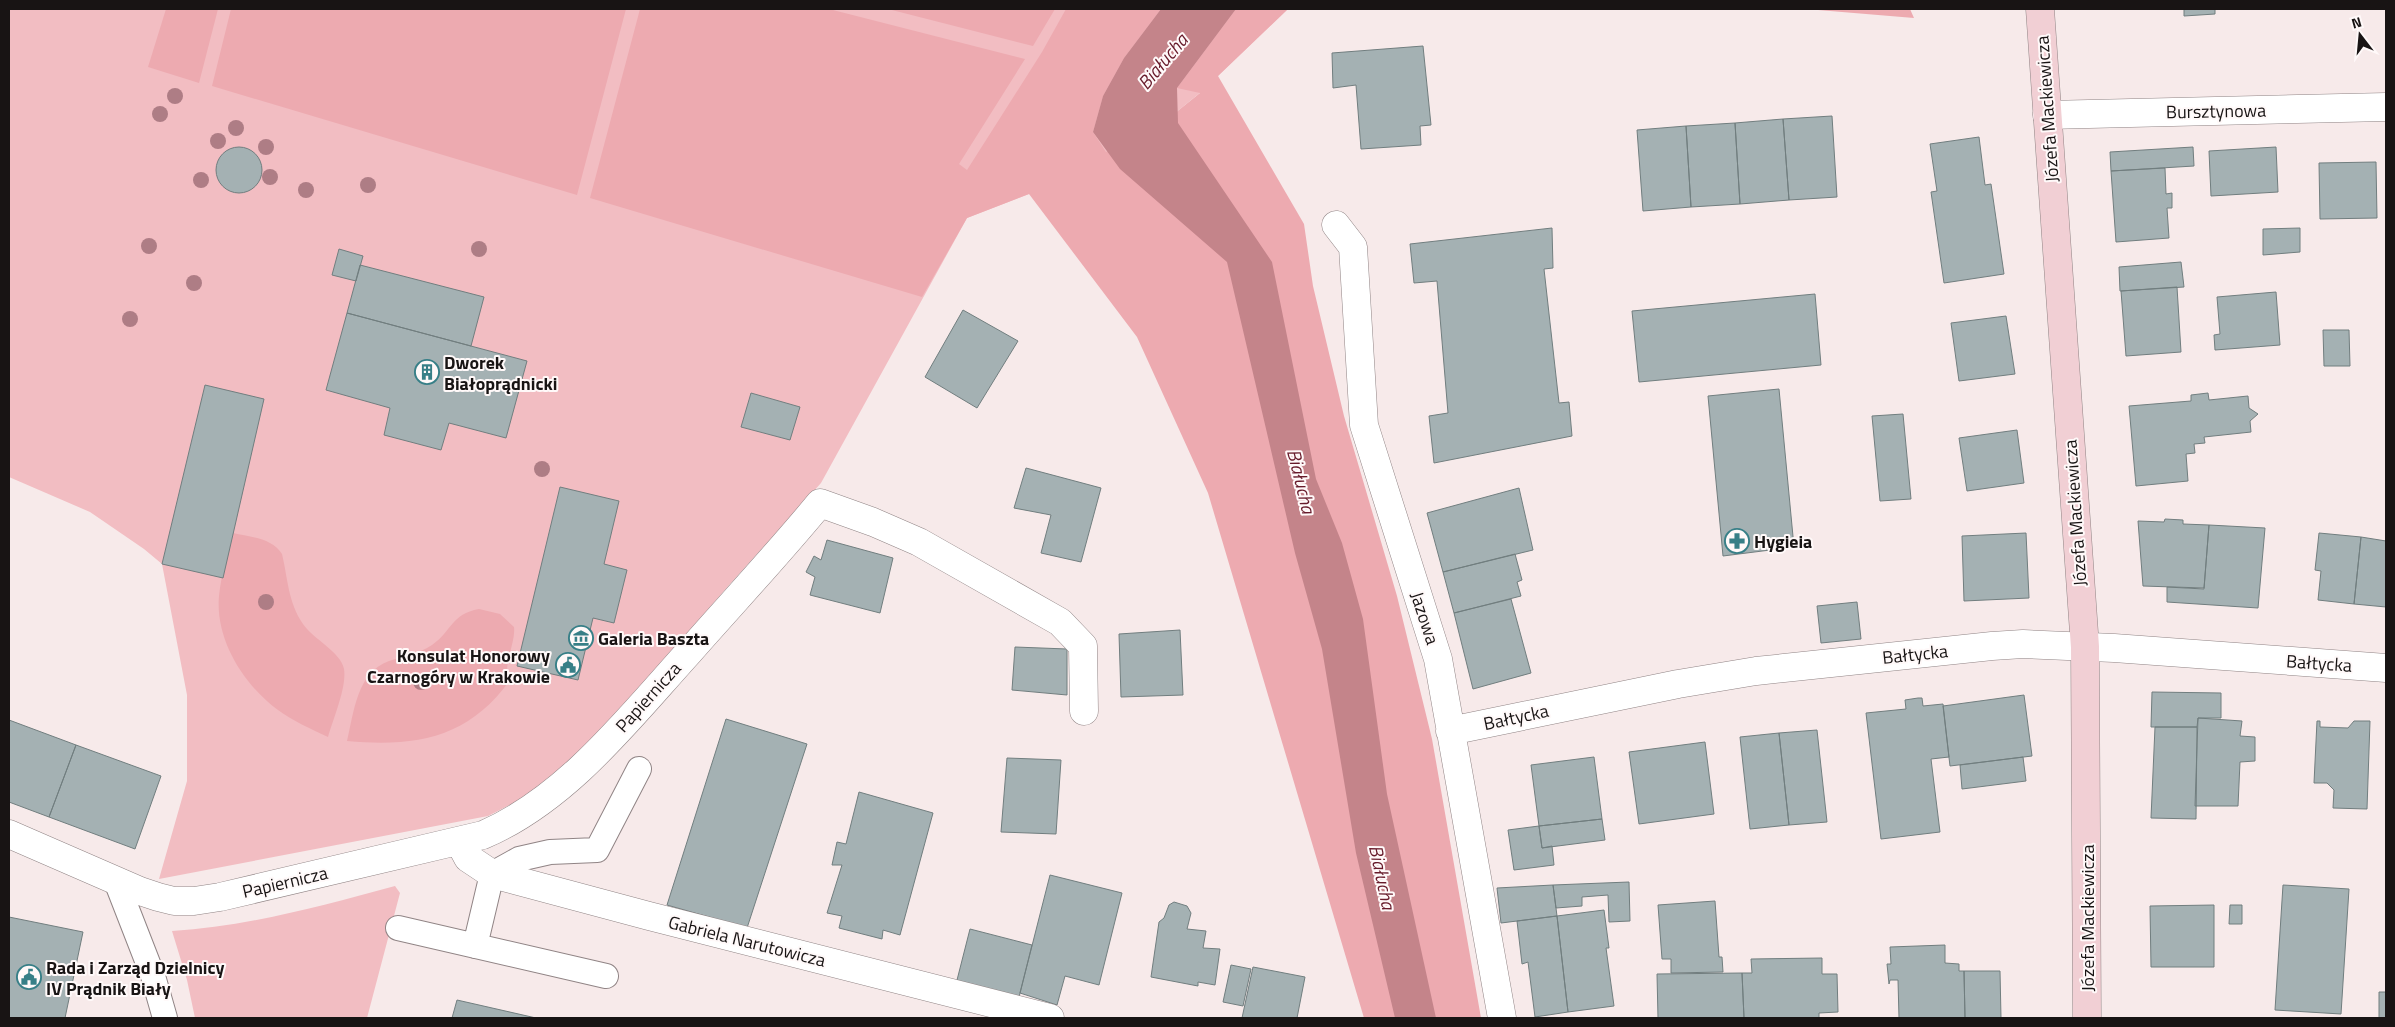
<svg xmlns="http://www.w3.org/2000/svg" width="2395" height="1027" font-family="'Titillium Web',sans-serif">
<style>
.green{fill:#f2bdc2}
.forest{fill:#edaab0}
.water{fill:#c4848a}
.building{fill:#a4b1b3;stroke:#717e7f}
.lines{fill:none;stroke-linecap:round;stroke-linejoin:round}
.lane-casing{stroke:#908485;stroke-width:26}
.street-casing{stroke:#908485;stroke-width:29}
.secondary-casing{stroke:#908485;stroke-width:29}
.lane{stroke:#fff;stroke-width:24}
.street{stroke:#fff;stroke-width:28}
.secondary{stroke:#f1cfd4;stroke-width:28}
.tree{fill:#ae7d85}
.labels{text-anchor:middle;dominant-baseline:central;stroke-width:4;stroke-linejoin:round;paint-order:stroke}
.street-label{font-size:18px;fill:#181414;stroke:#fff9f9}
.poi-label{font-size:18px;font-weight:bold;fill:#181414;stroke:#fff9f9;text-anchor:start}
.water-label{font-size:19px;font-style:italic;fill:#671a2a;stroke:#fff9f9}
</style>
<rect width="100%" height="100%" fill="#f7eaea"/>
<path class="green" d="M 9,9 L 1288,9 L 1201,92 L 1164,122 L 1029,194 L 967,218 L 821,483 L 730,584 L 618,713 L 570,760 L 525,797 L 488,816 L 159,879 L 187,781 L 187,695 L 162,564 L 144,549 L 90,512 L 9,477 Z
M 395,886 L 400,893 L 367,1018 L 195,1018 L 187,980 L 172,931 C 249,926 321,906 395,886 Z"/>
<path class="forest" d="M 166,9 L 218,9 L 199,83 L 148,67 Z
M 231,9 L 626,9 L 577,195 L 212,86 Z
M 640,9 L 829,9 L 1025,59 L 959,164 L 967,170 L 1042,52 L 1066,9 L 1161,9 L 1124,58 L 1103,96 L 1093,132 L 1106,152 L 1164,122 L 1200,93 L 1177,88 L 1236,9 L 1288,9 L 1218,76 L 1304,224 L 1313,286 L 1344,416 L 1397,596 L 1432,739 L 1481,1018 L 1364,1018 L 1208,493 L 1137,337 L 1029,194 L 967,218 L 922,297 L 590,198 Z
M 888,9 L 1055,9 L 1033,46 Z
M 1806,9 L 1910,9 L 1914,18 Z
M 233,533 C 250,537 272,538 282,554 C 288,579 288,602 303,624 C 313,639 341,652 344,669 C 347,687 333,719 328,737 C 311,729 293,721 278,710 C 244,685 215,640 219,596 C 221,575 228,554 233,533 Z
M 479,609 L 500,614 L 514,627 C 516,643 501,669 510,680 C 468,739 415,747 347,741 C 354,712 357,672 389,661 C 404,656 419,654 432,645 C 452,631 451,614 479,609 Z"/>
<path class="water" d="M 1161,9 L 1236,9 L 1177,88 L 1178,123 L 1272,262 L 1316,479 L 1342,543 L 1363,619 L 1387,794 L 1436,1018 L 1395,1018 L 1356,853 L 1322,649 L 1295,553 L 1227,262 L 1120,169 L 1093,132 L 1103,96 L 1124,58 Z"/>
<path class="building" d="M 2184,9 L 2215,9 L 2215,14 L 2184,16 Z
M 1423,46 L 1431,125 L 1420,126 L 1421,145 L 1361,149 L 1356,85 L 1333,88 L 1332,53 Z
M 1832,116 L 1837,197 L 1789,200 L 1783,119 Z
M 1783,119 L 1789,200 L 1740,204 L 1735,123 Z
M 1735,123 L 1740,204 L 1691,207 L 1686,126 Z
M 1686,126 L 1691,207 L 1643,211 L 1637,130 Z
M 1979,137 L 1985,185 L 1991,184 L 2004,274 L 1944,283 L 1931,192 L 1937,191 L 1930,144 Z
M 2193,147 L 2194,166 L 2111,171 L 2110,152 Z
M 2276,147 L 2278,192 L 2211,196 L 2209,151 Z
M216 170a23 23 0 1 1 46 0a23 23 0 1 1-46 0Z
M 2376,162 L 2377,218 L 2320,219 L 2319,163 Z
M 2165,168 L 2166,194 L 2172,193 L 2172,208 L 2167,208 L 2169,238 L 2116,242 L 2111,171 Z
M 1552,228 L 1553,268 L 1544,269 L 1559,403 L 1569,402 L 1572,436 L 1434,463 L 1429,416 L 1448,413 L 1437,281 L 1414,283 L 1410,244 Z
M 2300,228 L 2300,252 L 2263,255 L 2263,229 Z
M 339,249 L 363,256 L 356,281 L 332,275 Z
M 2181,262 L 2184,287 L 2120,291 L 2119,267 Z
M 360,265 L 484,297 L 471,346 L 347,313 Z
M 2177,287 L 2181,352 L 2126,356 L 2121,291 Z
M 2276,292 L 2280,345 L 2215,350 L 2214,335 L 2220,334 L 2217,297 Z
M 1815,294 L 1821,365 L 1639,382 L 1632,311 Z
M 963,310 L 1018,341 L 977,408 L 925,377 Z
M 347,313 L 527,361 L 506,438 L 449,423 L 441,450 L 384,435 L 390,408 L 326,390 Z
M 2006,316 L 2015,374 L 1959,381 L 1951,323 Z
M 2323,330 L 2349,330 L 2350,366 L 2324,366 Z
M 205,385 L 264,399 L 223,578 L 162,564 Z
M 1779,389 L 1794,547 L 1723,556 L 1708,396 Z
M 751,393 L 800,407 L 790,440 L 741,427 Z
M 2208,393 L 2209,400 L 2248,396 L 2249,408 L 2258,414 L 2250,421 L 2251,432 L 2204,437 L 2205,443 L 2194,444 L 2195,453 L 2186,454 L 2188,481 L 2136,486 L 2129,406 L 2191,401 L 2191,395 Z
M 1903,414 L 1911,499 L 1880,501 L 1872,416 Z
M 2017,430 L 2024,483 L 1967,491 L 1959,438 Z
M 1026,468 L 1101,488 L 1081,562 L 1041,553 L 1051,515 L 1014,508 Z
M 560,487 L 619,501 L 604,564 L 627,570 L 614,623 L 593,618 L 578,680 L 517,666 Z
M 1519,488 L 1533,550 L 1443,572 L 1427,513 Z
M 2165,519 L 2183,520 L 2183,524 L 2209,525 L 2204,588 L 2143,586 L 2138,521 L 2164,522 Z
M 2209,525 L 2265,528 L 2258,608 L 2167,602 L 2167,587 L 2204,589 Z
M 2026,533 L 2029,598 L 1964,601 L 1962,536 Z
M 2319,533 L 2361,537 L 2354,604 L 2318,600 L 2321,571 L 2315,570 Z
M 2361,537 L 2386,541 L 2386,607 L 2354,604 Z
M 827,540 L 893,558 L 880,613 L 810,595 L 815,577 L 806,572 L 814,556 L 821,560 Z
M 1515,554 L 1522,580 L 1517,582 L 1521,596 L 1454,613 L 1443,572 Z
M 1511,599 L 1531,673 L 1473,689 L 1454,613 Z
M 1857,602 L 1861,639 L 1821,643 L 1817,606 Z
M 1180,630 L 1183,695 L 1121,697 L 1119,634 Z
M 1015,647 L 1067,649 L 1067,695 L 1012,690 Z
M 2152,692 L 2221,693 L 2221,718 L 2198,718 L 2197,727 L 2151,727 Z
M 2024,695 L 2032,756 L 1950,766 L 1943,706 Z
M 1918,698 L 1922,698 L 1923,706 L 1943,704 L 1949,757 L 1931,759 L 1940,832 L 1881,839 L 1866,713 L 1906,709 L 1905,700 Z
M 2198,718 L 2242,721 L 2240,736 L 2255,737 L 2255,761 L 2240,762 L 2238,806 L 2195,806 Z
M 726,719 L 807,744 L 747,928 L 667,905 Z
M 9,720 L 76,745 L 49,817 L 9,802 Z
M 2317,721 L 2320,721 L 2320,727 L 2348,728 L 2354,721 L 2370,721 L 2367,809 L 2333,808 L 2334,790 L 2327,783 L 2314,783 Z
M 2155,727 L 2197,727 L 2196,819 L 2151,818 Z
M 1817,730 L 1827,822 L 1789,825 L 1779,733 Z
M 1779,733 L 1789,825 L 1750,829 L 1740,737 Z
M 1705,742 L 1714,814 L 1639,824 L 1629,752 Z
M 76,745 L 161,776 L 135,849 L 49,817 Z
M 1594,757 L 1602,819 L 1539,826 L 1531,765 Z
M 2023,757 L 2026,781 L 1962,789 L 1960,765 Z
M 1007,758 L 1061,760 L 1056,834 L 1001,832 Z
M 859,792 L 933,813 L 900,935 L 883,930 L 882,939 L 839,928 L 842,916 L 827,913 L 842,865 L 832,865 L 837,842 L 846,844 Z
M 1602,819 L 1605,840 L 1542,848 L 1539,826 Z
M 1539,826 L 1542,848 L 1552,846 L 1554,865 L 1514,870 L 1508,830 Z
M 1050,875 L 1122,893 L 1099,985 L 1065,976 L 1057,1005 L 1020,993 Z
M 1629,882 L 1630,921 L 1609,922 L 1608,895 L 1582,897 L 1582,906 L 1556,908 L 1553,885 Z
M 1553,885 L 1557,916 L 1501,923 L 1497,888 Z
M 2283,885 L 2349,889 L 2341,1014 L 2275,1010 Z
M 1715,901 L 1719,957 L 1722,957 L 1723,972 L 1671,973 L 1671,959 L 1662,959 L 1658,905 Z
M 1174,902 L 1187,906 L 1191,913 L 1187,929 L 1206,931 L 1203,948 L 1220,949 L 1215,985 L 1198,982 L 1198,986 L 1151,977 L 1159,922 L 1164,918 L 1169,905 Z
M 2214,905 L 2214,967 L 2151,967 L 2150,906 Z
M 2230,905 L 2242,905 L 2242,924 L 2229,924 Z
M 1604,910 L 1609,948 L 1606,948 L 1614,1006 L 1568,1012 L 1557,916 Z
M 1557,916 L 1568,1012 L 1535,1017 L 1528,962 L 1522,964 L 1517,921 Z
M 9,917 L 83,932 L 65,1018 L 9,1018 Z
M 970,929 L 1032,945 L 1018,1001 L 956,984 Z
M 1945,945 L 1945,963 L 1959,964 L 1959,971 L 1964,971 L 1965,1018 L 1899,1018 L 1898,980 L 1890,980 L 1889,984 L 1887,964 L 1891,964 L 1890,947 Z
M 1822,958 L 1822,974 L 1837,974 L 1838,1012 L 1819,1013 L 1819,1018 L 1744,1018 L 1742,973 L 1752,973 L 1751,959 Z
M 1231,965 L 1251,969 L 1243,1006 L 1223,1002 Z
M 1253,967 L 1305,977 L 1297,1018 L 1242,1018 Z
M 1964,971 L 2000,971 L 2001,1018 L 1965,1018 Z
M 1742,973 L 1744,1018 L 1658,1018 L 1657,974 Z
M 2379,992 L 2386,992 L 2386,1018 L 2379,1018 Z
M 457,1000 L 536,1018 L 452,1018 Z"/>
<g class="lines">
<defs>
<path id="lane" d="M 116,881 L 153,976 L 165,1018
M 398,928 L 606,976
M 475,946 L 492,874 L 519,859 L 550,852 L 597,850 L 639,769"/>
<path id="street" d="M 2047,115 L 2386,107
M 1336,225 L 1353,247 L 1364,425 L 1438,659 L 1502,1018
M 1450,731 L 1678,684 L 1756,671 L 1992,646 L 2023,644 L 2114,648 L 2386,668
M 9,834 L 140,891 L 158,897 L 174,901 L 194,901 L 220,897 L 483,835 C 567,799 629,718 689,652 C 733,602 778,554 820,503 L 873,522 L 919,542 L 1060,622 L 1083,646 L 1084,711
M 459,841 L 468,858 L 492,874 L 649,916 L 1050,1018"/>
<path id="secondary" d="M 2040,9 L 2085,647 L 2087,1018"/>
</defs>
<use href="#lane" class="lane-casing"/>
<use href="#street" class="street-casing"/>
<use href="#secondary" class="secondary-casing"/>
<use href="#lane" class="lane"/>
<use href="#street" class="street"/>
<use href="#secondary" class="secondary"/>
</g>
<g class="tree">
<circle cx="175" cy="96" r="8"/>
<circle cx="160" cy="114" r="8"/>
<circle cx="236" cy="128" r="8"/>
<circle cx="218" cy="141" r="8"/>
<circle cx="266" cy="147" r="8"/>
<circle cx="270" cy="177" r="8"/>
<circle cx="201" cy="180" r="8"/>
<circle cx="368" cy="185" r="8"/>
<circle cx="306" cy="190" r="8"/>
<circle cx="149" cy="246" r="8"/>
<circle cx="479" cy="249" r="8"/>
<circle cx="194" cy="283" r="8"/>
<circle cx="130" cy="319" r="8"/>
<circle cx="542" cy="469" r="8"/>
<circle cx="266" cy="602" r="8"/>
<circle cx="421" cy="682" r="8"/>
</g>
<defs>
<symbol id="building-ring" viewBox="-11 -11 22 22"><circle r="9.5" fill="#fff9f9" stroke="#377f87" stroke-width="1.5"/><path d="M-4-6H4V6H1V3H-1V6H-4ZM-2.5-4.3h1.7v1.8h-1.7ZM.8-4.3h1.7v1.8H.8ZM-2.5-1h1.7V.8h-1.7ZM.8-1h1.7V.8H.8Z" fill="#377f87"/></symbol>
<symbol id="pharmacy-ring" viewBox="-11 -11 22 22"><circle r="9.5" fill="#fff9f9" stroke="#377f87" stroke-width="1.5"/><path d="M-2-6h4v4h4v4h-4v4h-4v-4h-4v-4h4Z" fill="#377f87"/></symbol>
<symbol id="museum-ring" viewBox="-11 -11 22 22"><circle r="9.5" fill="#fff9f9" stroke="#377f87" stroke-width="1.5"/><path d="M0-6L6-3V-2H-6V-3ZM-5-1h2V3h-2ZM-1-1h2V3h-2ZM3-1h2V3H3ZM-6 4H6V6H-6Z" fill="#377f87"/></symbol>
<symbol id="civic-ring" viewBox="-11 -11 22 22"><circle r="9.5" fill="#fff9f9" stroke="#377f87" stroke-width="1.5"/><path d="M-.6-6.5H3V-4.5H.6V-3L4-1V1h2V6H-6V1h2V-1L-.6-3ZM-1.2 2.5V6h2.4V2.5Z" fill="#377f87"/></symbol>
</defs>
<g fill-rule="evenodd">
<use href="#building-ring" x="413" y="358" width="28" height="28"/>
<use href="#pharmacy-ring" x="1723" y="527" width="28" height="28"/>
<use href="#museum-ring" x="567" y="624" width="28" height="28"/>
<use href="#civic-ring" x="554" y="651" width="28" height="28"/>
<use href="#civic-ring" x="15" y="963" width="28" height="28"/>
</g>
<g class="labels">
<g class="street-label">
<text transform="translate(2047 109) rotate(-94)">Józefa Mackiewicza</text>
<text transform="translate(2216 111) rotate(-1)">Bursztynowa</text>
<text transform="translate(2075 513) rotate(-94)">Józefa Mackiewicza</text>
<text transform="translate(1425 618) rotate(72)">Jazowa</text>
<text transform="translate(1915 654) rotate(-6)">Bałtycka</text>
<text transform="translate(2319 663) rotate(4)">Bałtycka</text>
<text transform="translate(648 697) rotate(-48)">Papiernicza</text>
<text transform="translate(1516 717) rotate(-12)">Bałtycka</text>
<text transform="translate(285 882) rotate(-13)">Papiernicza</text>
<text transform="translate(2087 918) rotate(-90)">Józefa Mackiewicza</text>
<text transform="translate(747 941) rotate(14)">Gabriela Narutowicza</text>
</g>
<g class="poi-label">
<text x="444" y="362">Dworek<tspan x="444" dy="21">Białoprądnicki</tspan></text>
<text x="1754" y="541">Hygieia</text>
<text x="598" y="638">Galeria Baszta</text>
<text x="550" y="655" text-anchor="end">Konsulat Honorowy<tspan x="550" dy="21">Czarnogóry w Krakowie</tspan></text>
<text x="46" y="967">Rada i Zarząd Dzielnicy<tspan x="46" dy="21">IV Prądnik Biały</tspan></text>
</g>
<g class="water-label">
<text transform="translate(1162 61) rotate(-50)">Białucha</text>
<text transform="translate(1302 481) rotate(76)">Białucha</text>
<text transform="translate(1383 877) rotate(78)">Białucha</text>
</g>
</g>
<rect width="2395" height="1027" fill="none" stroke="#181414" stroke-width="20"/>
<g transform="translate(2360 35) rotate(344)" stroke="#fff9f9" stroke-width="4" paint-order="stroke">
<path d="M0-4L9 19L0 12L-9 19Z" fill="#181414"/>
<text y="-8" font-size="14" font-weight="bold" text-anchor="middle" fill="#181414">N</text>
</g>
</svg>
